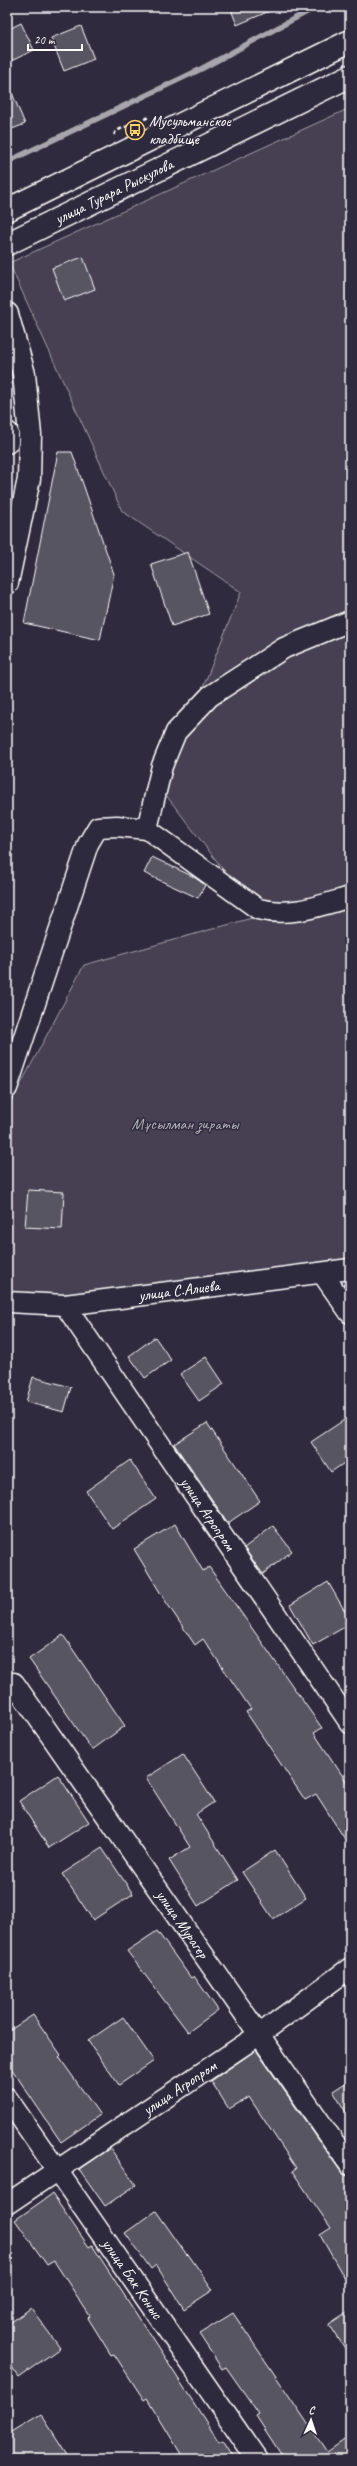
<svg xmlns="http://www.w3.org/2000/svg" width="357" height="2466" font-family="Caveat,sans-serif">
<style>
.green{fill:#464152;stroke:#a2a0a8}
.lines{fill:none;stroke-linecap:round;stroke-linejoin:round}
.stream{stroke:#a7a6ad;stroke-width:5.5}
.building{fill:#595564;stroke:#fff}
.minor-casing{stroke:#fff;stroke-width:23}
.major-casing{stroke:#fff;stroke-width:25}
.path{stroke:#fff;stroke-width:2.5;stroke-dasharray:4 3;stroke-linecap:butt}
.minor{stroke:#2f2a3d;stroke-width:20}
.major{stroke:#2f2a3d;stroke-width:22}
.labels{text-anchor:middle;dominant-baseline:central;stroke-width:3;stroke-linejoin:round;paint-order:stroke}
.poi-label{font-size:16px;fill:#fff;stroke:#2f2a3d;text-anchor:start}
.street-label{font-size:16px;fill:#fff;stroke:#2f2a3d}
.park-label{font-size:16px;fill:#b5b3ba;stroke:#2f2a3d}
</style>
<rect width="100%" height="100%" fill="#2f2a3d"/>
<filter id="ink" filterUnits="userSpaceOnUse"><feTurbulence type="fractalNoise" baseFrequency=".025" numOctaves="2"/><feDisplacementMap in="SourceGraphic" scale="8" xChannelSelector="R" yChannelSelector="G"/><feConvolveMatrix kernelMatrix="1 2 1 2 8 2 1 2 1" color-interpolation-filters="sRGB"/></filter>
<g filter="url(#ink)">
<path class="green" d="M 350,108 L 350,1269 L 7,1304 L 7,1110 L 84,965 L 259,916 L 162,790 L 241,592 L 122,511 L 9,263 Z"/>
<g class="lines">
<path class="stream" d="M 7,162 L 201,69 L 316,7"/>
</g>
<path class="building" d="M 230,7 L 279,7 L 237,25 Z
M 21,23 L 34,50 L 7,63 L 7,30 Z
M 81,26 L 94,59 L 64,71 L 51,38 Z
M 7,81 L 25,124 L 7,131 Z
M 83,257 L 95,289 L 64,301 L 52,268 Z
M 58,452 L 72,452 L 114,574 L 100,640 L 24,623 Z
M 188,552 L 209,614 L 172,626 L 151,564 Z
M 152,857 L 194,877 L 205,885 L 198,898 L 144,873 Z
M 28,1190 L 64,1192 L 62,1229 L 25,1227 Z
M 155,1337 L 171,1360 L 145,1378 L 129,1356 Z
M 206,1357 L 224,1384 L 199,1401 L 180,1374 Z
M 33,1377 L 71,1387 L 64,1412 L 26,1402 Z
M 350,1416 L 350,1459 L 331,1472 L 311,1442 Z
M 207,1423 L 260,1501 L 228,1523 L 174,1444 Z
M 130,1460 L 156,1499 L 112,1529 L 86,1491 Z
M 175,1524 L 203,1571 L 209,1567 L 322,1728 L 314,1733 L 350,1787 L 350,1847 L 316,1794 L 305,1800 L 246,1712 L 251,1709 L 203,1639 L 195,1645 L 164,1599 L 134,1549 Z
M 273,1526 L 292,1551 L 263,1574 L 244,1548 Z
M 328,1582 L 350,1620 L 350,1624 L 313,1645 L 290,1605 Z
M 63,1635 L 125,1726 L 92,1750 L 29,1659 Z
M 183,1754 L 214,1802 L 196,1814 L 238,1880 L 198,1906 L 169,1860 L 190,1847 L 146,1778 Z
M 58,1775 L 89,1822 L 49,1848 L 19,1801 Z
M 102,1848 L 133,1894 L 93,1920 L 62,1874 Z
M 275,1850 L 306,1898 L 273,1919 L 242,1872 Z
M 157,1931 L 191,1978 L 194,1976 L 218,2010 L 188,2032 L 127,1951 Z
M 33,2015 L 61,2055 L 59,2057 L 100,2115 L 61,2142 L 7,2062 L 7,2032 Z
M 123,2017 L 154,2061 L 119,2085 L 88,2041 Z
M 256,2050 L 341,2172 L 350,2176 L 350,2288 L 320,2235 L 331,2228 L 292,2171 L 296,2168 L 249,2097 L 229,2109 L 211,2081 Z
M 350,2080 L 350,2119 L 333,2091 Z
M 110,2148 L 136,2185 L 105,2206 L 79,2169 Z
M 52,2194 L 89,2247 L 92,2245 L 219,2442 L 223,2440 L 235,2459 L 184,2459 L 147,2398 L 144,2400 L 114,2354 L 111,2355 L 88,2318 L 90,2316 L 54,2261 L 47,2265 L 15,2220 Z
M 156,2211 L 187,2255 L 188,2254 L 213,2290 L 184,2309 L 156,2265 L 151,2269 L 125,2233 Z
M 31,2308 L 60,2348 L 19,2377 L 7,2360 L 7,2325 Z
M 350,2310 L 350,2356 L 329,2324 Z
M 233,2313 L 327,2452 L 350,2436 L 350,2459 L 284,2459 L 256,2416 L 259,2414 L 226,2367 L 222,2369 L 199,2334 Z
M 41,2414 L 70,2459 L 7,2459 L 7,2435 Z"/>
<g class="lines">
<defs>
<g id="minor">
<path d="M 147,829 L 162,766 L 176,732 L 210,696 L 284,648 L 350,621"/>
<path d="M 7,1088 L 88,844 L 98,827 L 117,826 L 147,829 L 258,909 C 290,917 319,906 350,897"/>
<path d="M 322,1273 L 350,1313"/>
<path id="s1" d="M 7,1302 L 65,1305 L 350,1269"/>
<path id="s2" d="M 65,1305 L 350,1723"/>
<path id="s3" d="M 14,1683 L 350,2165"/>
<path id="s4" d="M 7,2098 L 257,2459"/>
<path id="s5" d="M 7,2204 L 260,2034 L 350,1968"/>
</g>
<g id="major">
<path d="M 7,210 L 350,41"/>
<path id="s6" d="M 7,244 L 350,76"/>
<path d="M 7,314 L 24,374 L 30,435 L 29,479 L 7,583"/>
<path d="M 7,433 L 7,442"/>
</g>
</defs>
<use href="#minor" class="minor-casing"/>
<use href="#major" class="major-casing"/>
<path class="path" d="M 114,135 L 116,131 L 149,117"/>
<use href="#minor" class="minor"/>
<use href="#major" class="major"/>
</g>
</g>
<defs>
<symbol id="bus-ring" viewBox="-11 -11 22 22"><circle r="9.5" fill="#2f2a3d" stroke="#ffd166" stroke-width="1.5"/><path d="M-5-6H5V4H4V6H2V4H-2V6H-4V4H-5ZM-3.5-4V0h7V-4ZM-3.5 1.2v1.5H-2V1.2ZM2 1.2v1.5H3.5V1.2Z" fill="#ffd166"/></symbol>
</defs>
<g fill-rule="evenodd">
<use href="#bus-ring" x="124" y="119" width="22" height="22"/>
</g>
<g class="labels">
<g class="poi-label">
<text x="149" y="121">Мусульманское<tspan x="149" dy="18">кладбище</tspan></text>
</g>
<g class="street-label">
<text stroke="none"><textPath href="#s6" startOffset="119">улица Турара Рыскулова</textPath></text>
<text stroke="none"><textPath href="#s1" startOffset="173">улица С.Алиева</textPath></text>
<text stroke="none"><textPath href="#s2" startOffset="253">улица Агропром</textPath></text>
<text stroke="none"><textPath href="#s3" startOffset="294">улица Мурагер</textPath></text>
<text stroke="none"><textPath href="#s5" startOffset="208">улица Агропром</textPath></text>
<text stroke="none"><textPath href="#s4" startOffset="220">улица Бак Коныс</textPath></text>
</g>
<g class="park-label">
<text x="185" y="1124">Мұсылман зираты</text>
</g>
</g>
<rect width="357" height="2466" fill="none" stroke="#2f2a3d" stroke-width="24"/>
<rect x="12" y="12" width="333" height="2442" fill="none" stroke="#fff" stroke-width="1.5" filter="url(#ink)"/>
<g transform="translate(311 2420) rotate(3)" stroke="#2f2a3d" stroke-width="3" paint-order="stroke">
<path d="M0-3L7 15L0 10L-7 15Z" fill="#ffffff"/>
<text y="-6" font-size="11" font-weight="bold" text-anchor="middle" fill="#ffffff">С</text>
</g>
<path d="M28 44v6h54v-6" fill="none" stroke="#ffffff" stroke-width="2"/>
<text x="34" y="44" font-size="12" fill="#ffffff" stroke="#2f2a3d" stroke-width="3" paint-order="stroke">20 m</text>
</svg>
